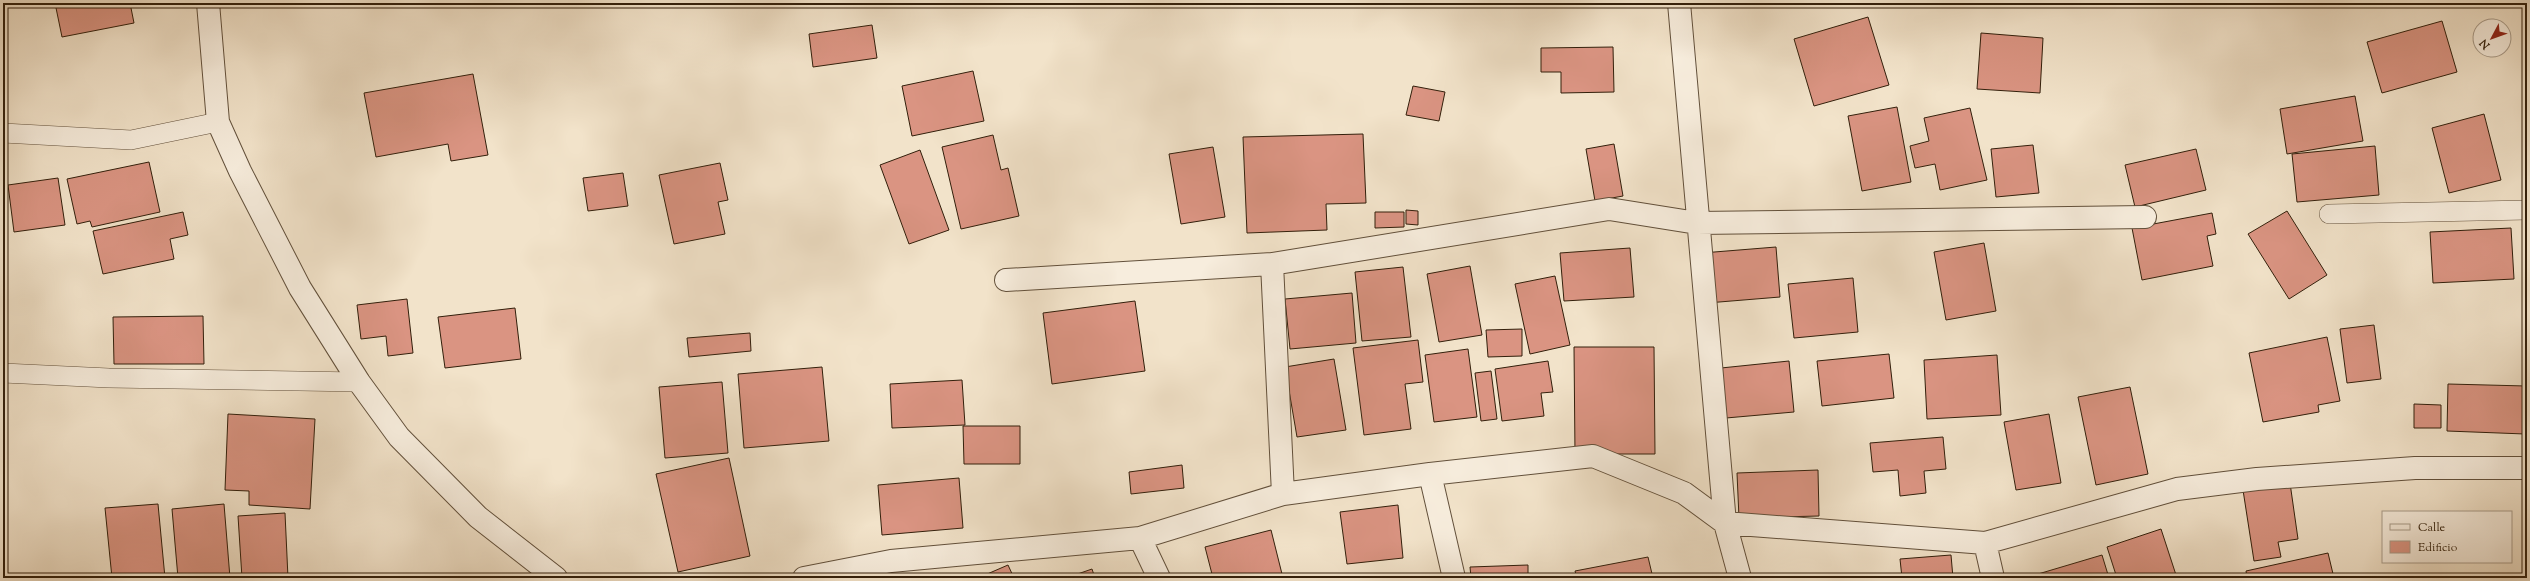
<svg xmlns="http://www.w3.org/2000/svg" width="2530" height="581" font-family="'Sorts Mill Goudy',serif">
<style>
.building{fill:#da9482;stroke:#321f0b}
.lines{fill:none;stroke-linecap:round;stroke-linejoin:round}
.service-casing{stroke:#62503b;stroke-width:20}
.minor-casing{stroke:#62503b;stroke-width:24}
.service{stroke:#f7eddd;stroke-width:19}
.minor{stroke:#f7eddd;stroke-width:22}
</style>
<rect width="100%" height="100%" fill="#f2e3ca"/>
<filter id="stains"><feTurbulence type="fractalNoise" baseFrequency=".005" numOctaves="4"/><feColorMatrix values="0 0 0 0 .2 0 0 0 0 .09 0 0 0 0 .02 0 0 0 .5 -.17"/></filter>
<radialGradient id="worn" r=".72"><stop offset=".6" stop-color="#630" stop-opacity="0"/><stop offset="1" stop-color="#630" stop-opacity=".3"/></radialGradient>
<path class="building" d="M 55,3 L 130,3 L 134,23 L 62,37 Z
M 1868,17 L 1889,85 L 1814,106 L 1794,39 Z
M 2442,21 L 2457,72 L 2382,93 L 2367,42 Z
M 872,25 L 877,58 L 813,67 L 809,34 Z
M 1981,33 L 2043,38 L 2040,93 L 1977,89 Z
M 1613,47 L 1614,92 L 1561,93 L 1561,72 L 1541,72 L 1541,48 Z
M 973,71 L 984,121 L 912,136 L 902,86 Z
M 473,74 L 488,155 L 451,161 L 448,144 L 376,157 L 364,93 Z
M 1413,86 L 1445,92 L 1439,121 L 1406,115 Z
M 2355,96 L 2363,141 L 2287,154 L 2280,109 Z
M 1897,107 L 1911,182 L 1862,191 L 1848,116 Z
M 1970,108 L 1987,180 L 1940,190 L 1935,164 L 1915,168 L 1910,146 L 1929,141 L 1924,118 Z
M 2484,114 L 2501,180 L 2449,193 L 2432,128 Z
M 1363,134 L 1366,203 L 1326,204 L 1327,230 L 1247,233 L 1243,137 Z
M 993,135 L 1001,170 L 1008,168 L 1019,216 L 961,229 L 942,147 Z
M 1614,144 L 1623,196 L 1595,201 L 1586,149 Z
M 2033,145 L 2039,193 L 1996,197 L 1991,149 Z
M 2375,146 L 2379,195 L 2297,202 L 2292,154 Z
M 1213,147 L 1225,217 L 1181,224 L 1169,154 Z
M 2196,149 L 2206,190 L 2135,207 L 2125,165 Z
M 920,150 L 949,230 L 909,244 L 880,165 Z
M 149,162 L 160,212 L 92,227 L 90,221 L 77,224 L 67,179 Z
M 720,163 L 728,200 L 718,202 L 725,234 L 674,244 L 659,175 Z
M 623,173 L 628,206 L 588,211 L 583,178 Z
M 58,178 L 65,225 L 14,232 L 8,185 Z
M 1406,210 L 1418,211 L 1418,225 L 1406,224 Z
M 2287,211 L 2327,275 L 2289,299 L 2248,234 Z
M 183,212 L 188,235 L 170,239 L 174,259 L 103,274 L 93,231 Z
M 1375,212 L 1404,212 L 1404,227 L 1375,228 Z
M 2212,213 L 2216,234 L 2207,236 L 2213,266 L 2142,280 L 2132,228 Z
M 2511,228 L 2514,279 L 2433,283 L 2430,232 Z
M 1984,243 L 1996,311 L 1946,320 L 1934,252 Z
M 1776,247 L 1780,297 L 1707,303 L 1702,253 Z
M 1630,248 L 1634,297 L 1564,301 L 1560,253 Z
M 1470,266 L 1482,335 L 1439,342 L 1427,274 Z
M 1403,267 L 1411,337 L 1362,341 L 1355,272 Z
M 1555,276 L 1570,345 L 1530,354 L 1515,284 Z
M 1853,278 L 1858,332 L 1794,338 L 1788,284 Z
M 1352,293 L 1356,343 L 1290,349 L 1285,299 Z
M 407,299 L 413,353 L 388,356 L 386,336 L 361,339 L 357,305 Z
M 1135,301 L 1145,371 L 1052,384 L 1043,313 Z
M 515,308 L 521,359 L 445,368 L 438,317 Z
M 203,316 L 204,364 L 114,364 L 113,317 Z
M 2374,325 L 2381,379 L 2347,383 L 2340,329 Z
M 1522,329 L 1522,356 L 1488,357 L 1486,330 Z
M 750,333 L 751,351 L 689,357 L 687,338 Z
M 2327,337 L 2340,401 L 2318,405 L 2319,412 L 2263,422 L 2249,353 Z
M 1418,340 L 1423,382 L 1405,384 L 1411,429 L 1364,435 L 1353,348 Z
M 1574,347 L 1654,347 L 1655,454 L 1575,454 Z
M 1468,349 L 1477,417 L 1434,422 L 1425,355 Z
M 1889,354 L 1894,398 L 1822,406 L 1817,361 Z
M 1997,355 L 2001,415 L 1927,419 L 1924,360 Z
M 1334,359 L 1346,430 L 1297,437 L 1285,367 Z
M 1548,361 L 1553,392 L 1541,393 L 1544,416 L 1502,421 L 1495,369 Z
M 1789,361 L 1794,412 L 1726,418 L 1721,368 Z
M 822,367 L 829,441 L 744,448 L 738,374 Z
M 1491,371 L 1497,419 L 1481,421 L 1475,373 Z
M 962,380 L 965,425 L 892,428 L 890,384 Z
M 722,382 L 728,453 L 665,458 L 659,387 Z
M 2448,384 L 2526,386 L 2525,434 L 2447,431 Z
M 2130,387 L 2148,474 L 2096,485 L 2078,397 Z
M 2414,404 L 2441,405 L 2441,428 L 2414,428 Z
M 228,414 L 315,419 L 310,509 L 249,505 L 249,491 L 225,490 Z
M 2049,414 L 2061,483 L 2016,490 L 2004,422 Z
M 963,426 L 1020,426 L 1020,464 L 964,464 Z
M 1943,437 L 1946,469 L 1924,471 L 1926,493 L 1900,496 L 1898,470 L 1873,472 L 1870,443 Z
M 729,458 L 750,556 L 678,572 L 656,474 Z
M 1182,465 L 1184,488 L 1131,494 L 1129,472 Z
M 1818,470 L 1819,516 L 1739,518 L 1737,473 Z
M 959,478 L 963,528 L 882,535 L 878,485 Z
M 2290,483 L 2298,539 L 2278,542 L 2281,557 L 2254,561 L 2243,490 Z
M 158,504 L 165,578 L 112,578 L 105,508 Z
M 224,504 L 230,578 L 178,578 L 172,509 Z
M 1398,505 L 1403,558 L 1347,564 L 1340,512 Z
M 285,513 L 288,578 L 242,578 L 238,516 Z
M 2161,529 L 2177,578 L 2117,578 L 2107,547 Z
M 1271,530 L 1282,574 L 1266,578 L 1213,578 L 1205,547 Z
M 2328,553 L 2334,578 L 2247,578 L 2246,571 Z
M 1951,555 L 1953,578 L 1902,578 L 1900,559 Z
M 2102,555 L 2109,578 L 2028,577 Z
M 1648,557 L 1653,578 L 1577,578 L 1575,571 Z
M 1008,565 L 1014,578 L 978,578 Z
M 1528,565 L 1528,578 L 1471,578 L 1470,567 Z
M 1092,569 L 1095,578 L 1066,578 Z"/>
<g class="lines">
<defs>
<path id="service" d="M 3,133 L 131,140 L 218,122
M 2329,214 L 2527,210
M 3,373 L 109,378 L 359,382"/>
<path id="minor" d="M 208,3 L 218,122 L 240,171 L 300,288 L 359,382 L 399,437 L 478,517 L 556,578
M 1679,3 L 1725,523 L 1740,578
M 1272,264 L 1283,494
M 1006,280 L 1272,264 L 1609,209 L 1697,223 L 2145,217
M 1430,474 L 1454,578
M 1140,538 L 1159,578
M 1985,543 L 1993,578
M 804,578 L 891,561 L 1140,538 L 1283,494 L 1430,474 L 1593,456 L 1684,493 L 1725,523 L 1985,543 L 2177,489 L 2257,479 L 2415,468 L 2527,468"/>
</defs>
<use href="#service" class="service-casing"/>
<use href="#minor" class="minor-casing"/>
<use href="#service" class="service"/>
<use href="#minor" class="minor"/>
</g>
<rect width="2530" height="581" fill="none" stroke="#f2e3ca" stroke-width="16"/>
<rect x="4" y="4" width="2522" height="573" fill="none" stroke="#321f0b" stroke-width="2"/>
<rect x="8" y="8" width="2514" height="565" fill="none" stroke="#321f0b"/>
<rect x="2382" y="511" width="130" height="52" fill="#f7eddd" stroke="#a89b89"/>
<rect x="2390" y="524" width="20" height="6" fill="#f7eddd" stroke="#a89b89"/>
<text x="2418" y="531" font-size="12" fill="#321f0b">Calle</text>
<rect x="2390" y="541" width="20" height="12" fill="#da9482" stroke="#a89b89"/>
<text x="2418" y="551" font-size="12" fill="#321f0b">Edificio</text>
<g transform="translate(2492 38) rotate(229)"><circle r="19" fill="#f7eddd" stroke="#a89b89"/>
<path d="M0-3L7 15L0 10L-7 15Z" fill="#8f2418"/>
<text y="-6" font-size="11" font-weight="bold" text-anchor="middle" fill="#321f0b">N</text>
</g>
<rect width="100%" height="100%" filter="url(#stains)"/>
<rect width="100%" height="100%" fill="url(#worn)"/>
</svg>
